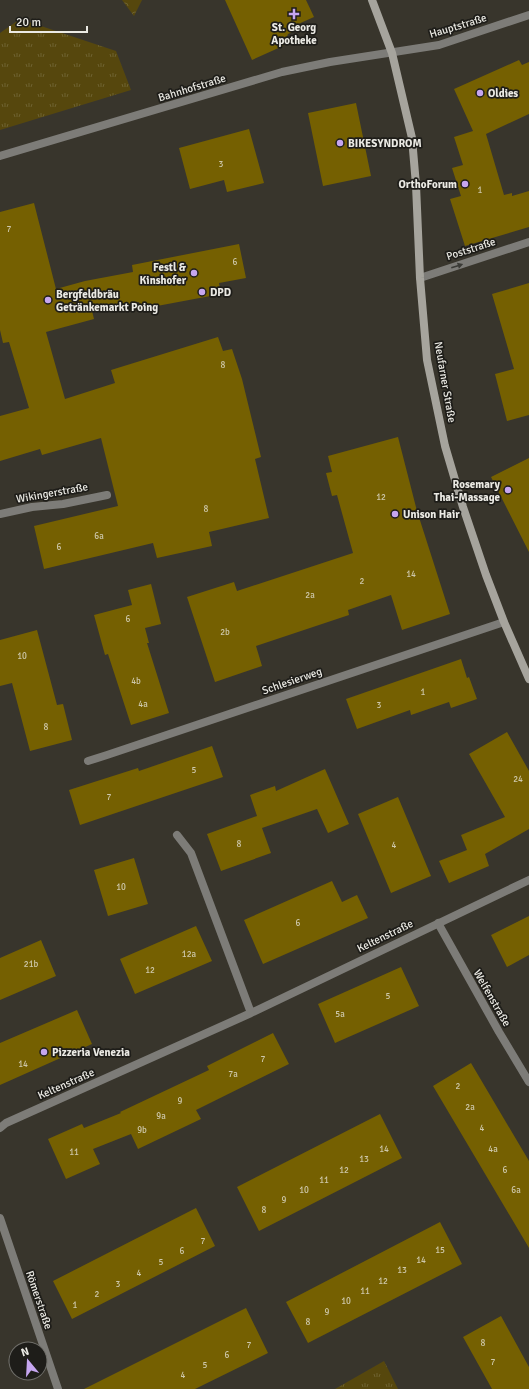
<svg xmlns="http://www.w3.org/2000/svg" width="529" height="1389" font-family="Signika,sans-serif">
<style>
.grass{fill:url(#grass-tufts)}
.forest{fill:url(#forest-crowns)}
.building{fill:#756001}
.lines{fill:none;stroke-linecap:round;stroke-linejoin:round}
.street{stroke:#7d7c78;stroke-width:8}
.secondary{stroke:#a6a49d;stroke-width:8}
.oneway{fill:#3a3a36}
.poi-dot{fill:#c6a6f0;stroke:#1e1d19;stroke-width:1.5}
.labels{text-anchor:middle;dominant-baseline:central;stroke-width:3.5;stroke-linejoin:round;paint-order:stroke}
.number-label{font-size:9px;fill:#cec8ab}
.street-label{font-size:11px;fill:#ebeae4;stroke:#1e1d19}
.poi-label{font-size:11px;font-weight:bold;fill:#ebeae4;stroke:#1e1d19;text-anchor:start}
</style>
<defs>
<pattern id="grass-tufts" width="24" height="20" patternUnits="userSpaceOnUse"><rect width="24" height="20" fill="#56470d"/><path d="M3 7l-1-3M5 7V3M7 7l1-3M15 17l-1-3M17 17v-4M19 17l1-3" fill="none" stroke="#6e6230"/></pattern>
<pattern id="forest-crowns" width="20" height="18" patternUnits="userSpaceOnUse"><rect width="20" height="18" fill="#56470d"/><path d="M2 6a3 3 0 1 1 6 0M12 15a3 3 0 1 1 6 0" fill="none" stroke="#6e6230"/></pattern>
</defs>
<rect width="100%" height="100%" fill="#38352c"/>
<path class="grass" d="M 20,19 L 116,51 L 131,90 L 0,130 L 0,33 Z
M 384,1361 L 398,1389 L 335,1389 Z"/>
<path class="forest" d="M 122,0 L 142,0 L 134,16 Z"/>
<path class="building" d="M 225,0 L 306,0 L 314,17 L 296,25 L 298,29 L 288,34 L 283,46 L 252,60 Z
M 519,60 L 522,65 L 529,62 L 529,114 L 486,134 L 504,195 L 512,193 L 512,196 L 529,191 L 529,227 L 465,246 L 450,199 L 461,196 L 452,168 L 463,165 L 454,137 L 473,131 L 454,89 Z
M 356,103 L 371,176 L 323,186 L 308,113 Z
M 249,129 L 264,183 L 227,192 L 224,180 L 190,189 L 179,148 Z
M 34,203 L 56,289 L 85,281 L 133,272 L 132,265 L 239,244 L 246,278 L 219,283 L 221,294 L 141,309 L 139,302 L 92,311 L 94,319 L 46,332 L 65,399 L 115,383 L 111,370 L 218,337 L 223,351 L 232,349 L 242,379 L 261,457 L 255,459 L 269,518 L 209,532 L 212,546 L 157,558 L 153,543 L 44,569 L 34,526 L 118,506 L 101,438 L 42,455 L 40,449 L 0,461 L 0,416 L 29,408 L 9,342 L 3,343 L 0,330 L 0,212 Z
M 529,283 L 529,415 L 507,421 L 495,374 L 514,369 L 492,294 Z
M 398,437 L 417,511 L 450,614 L 402,630 L 391,595 L 348,610 L 349,615 L 256,646 L 262,666 L 215,682 L 187,597 L 234,582 L 237,591 L 353,553 L 337,495 L 332,496 L 326,473 L 332,472 L 328,456 Z
M 529,458 L 529,552 L 491,477 Z
M 151,584 L 161,624 L 145,628 L 149,643 L 147,643 L 169,713 L 131,725 L 108,654 L 105,655 L 94,615 L 132,605 L 128,590 Z
M 37,630 L 57,705 L 63,704 L 72,740 L 30,751 L 12,683 L 0,686 L 0,640 Z
M 461,659 L 467,678 L 469,677 L 477,699 L 451,708 L 449,702 L 411,715 L 410,710 L 357,729 L 346,699 Z
M 507,732 L 529,771 L 529,829 L 485,854 L 489,866 L 449,883 L 439,861 L 467,850 L 461,835 L 505,817 L 469,754 Z
M 212,746 L 223,777 L 80,825 L 69,790 L 138,768 L 139,771 Z
M 325,769 L 349,824 L 328,833 L 317,809 L 262,828 L 271,853 L 221,871 L 207,834 L 257,816 L 250,795 L 275,786 L 276,791 Z
M 398,797 L 431,876 L 391,893 L 358,814 Z
M 134,858 L 148,904 L 108,916 L 94,870 Z
M 332,881 L 342,902 L 357,895 L 368,918 L 263,964 L 244,920 Z
M 529,916 L 529,955 L 507,967 L 491,935 Z
M 196,926 L 212,961 L 135,994 L 120,959 Z
M 41,940 L 56,976 L 0,1000 L 0,958 Z
M 401,967 L 419,1006 L 335,1043 L 318,1004 Z
M 77,1010 L 92,1044 L 0,1085 L 0,1043 Z
M 273,1033 L 289,1064 L 196,1110 L 201,1119 L 138,1149 L 131,1134 L 93,1149 L 100,1164 L 66,1179 L 48,1139 L 82,1124 L 84,1128 L 121,1113 L 120,1112 L 209,1070 L 207,1066 Z
M 471,1063 L 529,1161 L 529,1248 L 433,1086 Z
M 380,1114 L 402,1158 L 259,1231 L 237,1187 Z
M 196,1208 L 215,1246 L 72,1319 L 53,1281 Z
M 440,1222 L 462,1264 L 308,1343 L 286,1302 Z
M 246,1308 L 268,1353 L 195,1389 L 84,1389 Z
M 501,1316 L 529,1367 L 529,1389 L 492,1389 L 463,1337 Z"/>
<g class="lines">
<path class="street" d="M 0,156 L 282,72 L 330,62 L 439,45 L 529,15
M 420,278 L 529,242
M 0,514 L 32,507 L 63,504 L 107,495
M 88,761 L 107,755 L 504,622
M 177,835 L 191,853 L 251,1013
M 438,923 L 499,1032 L 529,1082
M 0,1128 L 6,1123 L 251,1013 L 529,880
M 0,1218 L 58,1389"/>
<path class="secondary" d="M 372,0 L 392,53 L 412,138 L 416,185 L 420,278 L 427,360 L 445,446 L 463,507 L 486,575 L 504,622 L 529,679"/>
</g>
<defs><path id="oneway-solid" d="M-6-.8H1V-3.2L6.5 0L1 3.2V.8H-6Z"/></defs>
<use class="oneway" href="#oneway-solid" transform="translate(457 266) rotate(-18)"/>
<g class="poi-dot">
<path d="M292 8h4v4h4v4h-4v4h-4v-4h-4v-4h4z"/>
<circle cx="480" cy="93" r="4"/>
<circle cx="340" cy="143" r="4"/>
<circle cx="465" cy="184" r="4"/>
<circle cx="194" cy="273" r="4"/>
<circle cx="202" cy="292" r="4"/>
<circle cx="48" cy="300" r="4"/>
<circle cx="508" cy="490" r="4"/>
<circle cx="395" cy="514" r="4"/>
<circle cx="44" cy="1052" r="4"/>
</g>
<g class="labels">
<g class="number-label">
<text x="221" y="164">3</text>
<text x="480" y="190">1</text>
<text x="9" y="229">7</text>
<text x="235" y="262">6</text>
<text x="223" y="365">8</text>
<text x="381" y="497">12</text>
<text x="206" y="509">8</text>
<text x="99" y="536">6a</text>
<text x="59" y="547">6</text>
<text x="411" y="574">14</text>
<text x="362" y="581">2</text>
<text x="310" y="595">2a</text>
<text x="128" y="619">6</text>
<text x="225" y="632">2b</text>
<text x="22" y="656">10</text>
<text x="136" y="681">4b</text>
<text x="423" y="692">1</text>
<text x="143" y="704">4a</text>
<text x="379" y="705">3</text>
<text x="46" y="727">8</text>
<text x="194" y="770">5</text>
<text x="518" y="779">24</text>
<text x="109" y="797">7</text>
<text x="239" y="844">8</text>
<text x="394" y="845">4</text>
<text x="121" y="887">10</text>
<text x="298" y="923">6</text>
<text x="189" y="954">12a</text>
<text x="31" y="964">21b</text>
<text x="150" y="970">12</text>
<text x="388" y="996">5</text>
<text x="340" y="1014">5a</text>
<text x="263" y="1059">7</text>
<text x="23" y="1064">14</text>
<text x="233" y="1074">7a</text>
<text x="458" y="1086">2</text>
<text x="180" y="1101">9</text>
<text x="470" y="1107">2a</text>
<text x="161" y="1116">9a</text>
<text x="482" y="1128">4</text>
<text x="142" y="1130">9b</text>
<text x="384" y="1149">14</text>
<text x="493" y="1149">4a</text>
<text x="74" y="1152">11</text>
<text x="364" y="1159">13</text>
<text x="344" y="1170">12</text>
<text x="505" y="1170">6</text>
<text x="324" y="1180">11</text>
<text x="304" y="1190">10</text>
<text x="516" y="1190">6a</text>
<text x="284" y="1200">9</text>
<text x="264" y="1210">8</text>
<text x="203" y="1241">7</text>
<text x="440" y="1250">15</text>
<text x="182" y="1251">6</text>
<text x="421" y="1260">14</text>
<text x="161" y="1262">5</text>
<text x="402" y="1270">13</text>
<text x="139" y="1273">4</text>
<text x="383" y="1281">12</text>
<text x="118" y="1284">3</text>
<text x="365" y="1291">11</text>
<text x="97" y="1294">2</text>
<text x="346" y="1301">10</text>
<text x="75" y="1305">1</text>
<text x="327" y="1312">9</text>
<text x="308" y="1322">8</text>
<text x="483" y="1343">8</text>
<text x="249" y="1345">7</text>
<text x="227" y="1355">6</text>
<text x="493" y="1362">7</text>
<text x="205" y="1365">5</text>
<text x="183" y="1375">4</text>
</g>
<g class="street-label">
<text transform="translate(458 26) rotate(-17)">Hauptstraße</text>
<text transform="translate(192 88) rotate(-17)">Bahnhofstraße</text>
<text transform="translate(471 249) rotate(-18)">Poststraße</text>
<text transform="translate(445 382) rotate(80)">Neufarner Straße</text>
<text transform="translate(52 493) rotate(-10)">Wikingerstraße</text>
<text transform="translate(292 681) rotate(-19)">Schlesierweg</text>
<text transform="translate(385 936) rotate(-26)">Keltenstraße</text>
<text transform="translate(492 998) rotate(60)">Welfenstraße</text>
<text transform="translate(66 1084) rotate(-24)">Keltenstraße</text>
<text transform="translate(39 1300) rotate(71)">Römerstraße</text>
</g>
<g class="poi-label">
<text x="294" y="27" text-anchor="middle">St. Georg<tspan x="294" dy="13">Apotheke</tspan></text>
<text x="488" y="93">Oldies</text>
<text x="348" y="143">BIKESYNDROM</text>
<text x="457" y="184" text-anchor="end">OrthoForum</text>
<text x="186" y="267" text-anchor="end">Festl &amp;<tspan x="186" dy="13">Kinshofer</tspan></text>
<text x="210" y="292">DPD</text>
<text x="56" y="294">Bergfeldbräu<tspan x="56" dy="13">Getränkemarkt Poing</tspan></text>
<text x="500" y="484" text-anchor="end">Rosemary<tspan x="500" dy="13">Thai-Massage</tspan></text>
<text x="403" y="514">Unison Hair</text>
<text x="52" y="1052">Pizzeria Venezia</text>
</g>
</g>
<g transform="translate(28 1361) rotate(342)"><circle r="19" fill="#1e1d19" stroke="#706f6a"/>
<path d="M0-3L7 15L0 10L-7 15Z" fill="#c6a6f0"/>
<text y="-6" font-size="11" font-weight="bold" text-anchor="middle" fill="#ebeae4">N</text>
</g>
<path d="M10 26v6h77v-6" fill="none" stroke="#ebeae4" stroke-width="2"/>
<text x="16" y="26" font-size="12" fill="#ebeae4" stroke="#1e1d19" stroke-width="3" paint-order="stroke">20 m</text>
</svg>
